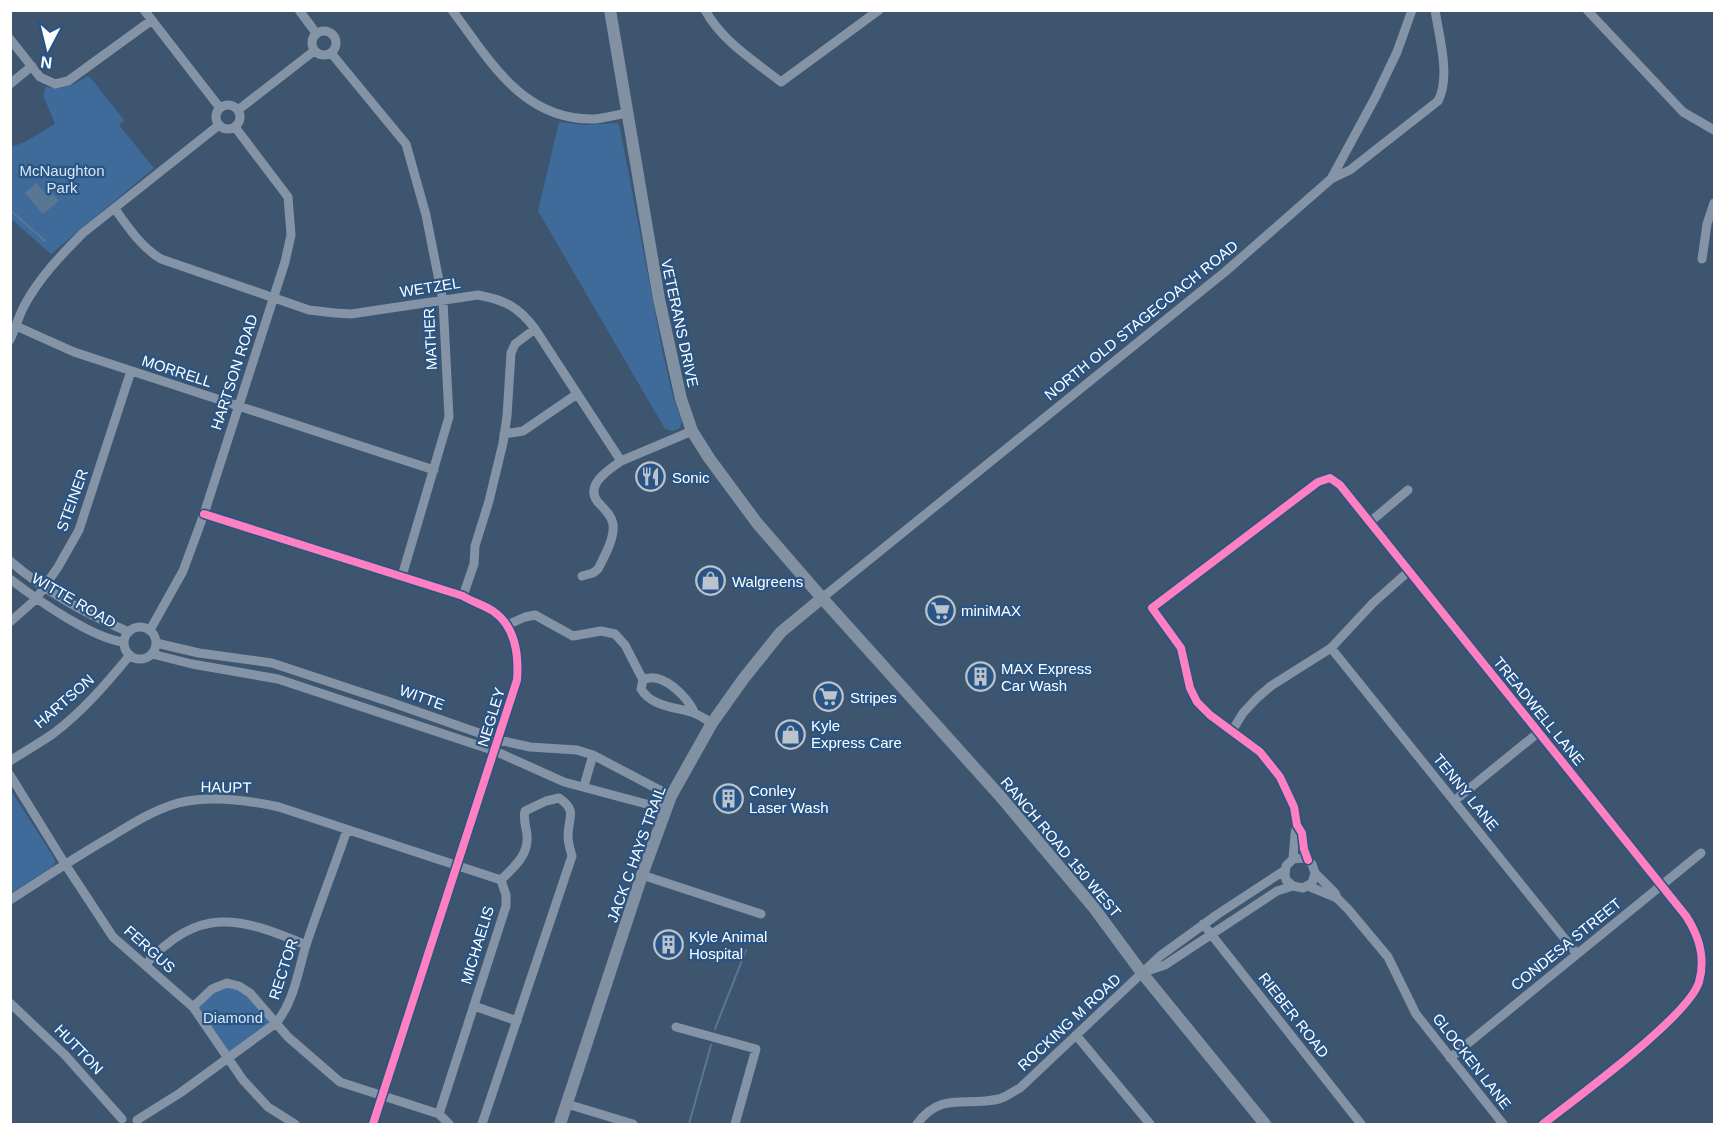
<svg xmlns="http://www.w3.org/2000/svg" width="1725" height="1135" font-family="Arial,sans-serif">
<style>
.green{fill:#3e6b99}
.water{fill:#597695}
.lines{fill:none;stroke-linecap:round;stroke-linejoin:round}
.stream{stroke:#597695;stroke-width:2}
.minor{stroke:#8493a5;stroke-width:9}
.major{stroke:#8291a2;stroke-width:12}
.cycleway-casing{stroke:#295483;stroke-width:11}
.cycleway{stroke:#ff80c0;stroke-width:8}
.labels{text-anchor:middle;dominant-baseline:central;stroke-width:4.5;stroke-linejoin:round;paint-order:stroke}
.park-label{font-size:15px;fill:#d6e5f5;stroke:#295483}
.street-label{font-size:15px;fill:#fff;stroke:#295483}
.poi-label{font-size:15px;fill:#fff;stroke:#295483;text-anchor:start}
</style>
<rect width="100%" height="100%" fill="#3d556f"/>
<path class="green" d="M 86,77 L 90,77 L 124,120 L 119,125 L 154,168 L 51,254 L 11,219 L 11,147 L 25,142 L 55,124 L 43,95 L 46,87 C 63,90 72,86 86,77 Z
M 559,122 L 585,125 L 618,123 L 620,128 L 663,354 L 673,397 L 682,422 L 679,429 L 672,431 L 665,429 L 538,211 Z
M 10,789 L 54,858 L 55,863 L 52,867 L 11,893 Z
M 227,984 L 239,987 L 274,1023 L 228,1057 L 194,1007 L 212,989 Z"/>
<path class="water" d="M 36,183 L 49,197 L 53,194 L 59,201 L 43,214 L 25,193 Z"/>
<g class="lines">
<path class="stream" d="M 10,210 L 45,241
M 715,1029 L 746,950
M 689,1124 L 711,1045"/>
<path class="minor" d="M 144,10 L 220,108
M 299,10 L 316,33
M 452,10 C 490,61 523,121 595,119 C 605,118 616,115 627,113
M 705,10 C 722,41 753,60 781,82 L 879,10
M 1587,10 L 1683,112 L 1714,130
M312 43a12 12 0 1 1 24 0a12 12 0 1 1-24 0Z
M 10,39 L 40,77 L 55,84 L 68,81 L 152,20
M 331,53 L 406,144 L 426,215 L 443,301 L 449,417 L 402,576
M 10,84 L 32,66
M216 117a12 12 0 1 1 24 0a12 12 0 1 1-24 0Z
M 238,110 L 314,51
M 1331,179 L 1350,170 L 1438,101 C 1451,77 1439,36 1435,10
M 115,209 C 128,227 141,247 161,259 L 309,310 L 335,313 L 351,314 L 478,295 C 505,300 519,307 535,329 L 621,461 L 692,431
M 1702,259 L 1707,224 L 1714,203
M 16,326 L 74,352 L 434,470
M 10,340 C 15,329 19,316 24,306 C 39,278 61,255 83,233 L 219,125
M 504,434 L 523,431 L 577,394
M 204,514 L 463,596 C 472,602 484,605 493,611 C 516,627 519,655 517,680 L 373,1124
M 1370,522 L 1408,490
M 10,561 C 46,592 86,614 129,632
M 582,576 L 593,573 L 598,569 C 604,557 615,538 613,524 C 611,514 603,508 597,501 C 585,484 610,469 621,461
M 10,579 C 36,599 93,639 124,642
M 463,596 L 474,564 L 475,546 L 489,501 L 503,443 L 507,416 L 511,353 L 515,344 L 535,329
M 822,598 L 1226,271 L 1331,179 L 1376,96 L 1397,52 L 1412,10
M 10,622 L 36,599 L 58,567 L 79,530 L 131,371
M 507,625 L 525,617 L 535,615 L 573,636 L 601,631 L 615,634 L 625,645 L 643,680 L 641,689 C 651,706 673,707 691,712 C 698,714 705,719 712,723
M124 643a16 16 0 1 1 32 0a16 16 0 1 1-32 0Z
M 150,630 L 183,571 L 204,514 L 285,262 L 291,235 L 288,197 L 235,127
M 156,643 L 199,653 L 272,663 L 390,702 L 499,740 L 530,747 L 577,750 L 593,755 L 671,796
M 1331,648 L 1577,954
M 152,654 L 192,664 L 278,679 L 495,751 L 564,782 L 665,809
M 643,680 C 661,670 688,697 694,712
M 1232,731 L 1243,713 L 1257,698 L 1271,686 L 1331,648 L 1373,603 L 1409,571
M 10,761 C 25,751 40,743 54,733 C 83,711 107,683 130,655
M 10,775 L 65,864 L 113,937 L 193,1007 L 243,1080 L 268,1107 L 295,1124
M 584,786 L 593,755
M 1454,801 L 1539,732
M 1293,859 L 1295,834 L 1297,825
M 1308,860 L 1304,849 L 1302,833 L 1297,825 L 1294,807 L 1280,777 L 1260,752 L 1210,715 L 1197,702 L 1190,688 L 1181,648 L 1152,608 L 1318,482 L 1330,478 L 1340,485 L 1686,916 C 1699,936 1706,957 1699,982 C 1689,1016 1575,1099 1543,1124
M 1315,873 L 1312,883 L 1303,888 L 1293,886 L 1286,880 L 1285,875 L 1286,866 L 1293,859 L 1304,858 L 1312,864 L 1315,873 L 1335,893 L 1337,898 L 1348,909 L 1388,957 L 1416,1014 L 1503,1124
M 642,875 L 761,914
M 1308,886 L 1337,898
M 10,900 C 44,878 77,856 112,836 C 133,823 154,810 178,803 C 210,795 247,800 279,807 L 501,880
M 1203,924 L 1361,1124
M 145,965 C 199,906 238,916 306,945
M 1147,971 L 1165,965 L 1277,891 L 1293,886
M 10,1003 L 65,1055 L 122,1119
M 474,1006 L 517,1021
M 193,1007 L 212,989 L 227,983 L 239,986 L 250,993 L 288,1037 L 340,1082 L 439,1114
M 676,1027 L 756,1049 L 735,1124
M 1076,1035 L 1150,1124
M 1450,1058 L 1701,853
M 567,1104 L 633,1124
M 137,1120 L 180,1093 L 276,1023 C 294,1002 298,971 306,945 C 319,906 334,868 347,830
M 449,1124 L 439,1114 L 506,906 L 506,895 L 501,880
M 482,1124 L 572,856 C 570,849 568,843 568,836 C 568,817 578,811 559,798 L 546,801 L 525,811 C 523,819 526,826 527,835 C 529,855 514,867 501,880
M 917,1124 C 941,1091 965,1107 999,1099 C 1006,1097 1014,1091 1020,1088 L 1160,956 L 1218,914 L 1285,870"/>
<path class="major" d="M 610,10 L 659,299 L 681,399 L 692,431 L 709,458 L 757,523 L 822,598 L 1000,796 L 1094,908 L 1142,973 L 1265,1124
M 560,1124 L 642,875 L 671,796 L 712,723 L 744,678 L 781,632 L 822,598"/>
<defs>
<path id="cycleway" d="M 204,514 L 463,596 C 472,602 484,605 493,611 C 516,627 519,655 517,680 L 373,1124
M 1308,860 L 1304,849 L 1302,833 L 1297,825 L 1294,807 L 1280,777 L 1260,752 L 1210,715 L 1197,702 L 1190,688 L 1181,648 L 1152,608 L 1318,482 L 1330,478 L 1340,485 L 1686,916 C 1699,936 1706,957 1699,982 C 1689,1016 1575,1099 1543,1124"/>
</defs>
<use href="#cycleway" class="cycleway-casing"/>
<use href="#cycleway" class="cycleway"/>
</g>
<defs>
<symbol id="restaurant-ring" viewBox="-11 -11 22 22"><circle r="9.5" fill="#295483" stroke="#bbc4cd" stroke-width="1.5"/><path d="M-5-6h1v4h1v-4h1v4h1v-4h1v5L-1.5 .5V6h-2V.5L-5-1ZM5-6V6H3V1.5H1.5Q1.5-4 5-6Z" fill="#bbc4cd"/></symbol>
<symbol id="shop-ring" viewBox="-11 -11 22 22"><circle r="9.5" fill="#295483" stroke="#bbc4cd" stroke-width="1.5"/><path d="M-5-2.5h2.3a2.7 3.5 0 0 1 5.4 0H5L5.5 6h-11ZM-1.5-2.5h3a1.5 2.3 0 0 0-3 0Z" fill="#bbc4cd"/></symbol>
<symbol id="supermarket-ring" viewBox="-11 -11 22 22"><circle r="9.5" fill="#295483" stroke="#bbc4cd" stroke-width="1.5"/><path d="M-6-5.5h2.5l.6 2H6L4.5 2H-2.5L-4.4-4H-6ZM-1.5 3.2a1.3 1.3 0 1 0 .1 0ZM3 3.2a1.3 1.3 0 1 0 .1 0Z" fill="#bbc4cd"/></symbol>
<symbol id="building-ring" viewBox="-11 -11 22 22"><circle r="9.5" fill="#295483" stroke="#bbc4cd" stroke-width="1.5"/><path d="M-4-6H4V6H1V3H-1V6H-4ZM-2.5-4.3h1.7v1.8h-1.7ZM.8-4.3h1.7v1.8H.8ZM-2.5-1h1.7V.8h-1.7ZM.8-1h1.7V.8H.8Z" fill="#bbc4cd"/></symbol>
</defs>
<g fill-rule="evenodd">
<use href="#restaurant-ring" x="634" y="460" width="33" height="33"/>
<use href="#shop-ring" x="694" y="564" width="33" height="33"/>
<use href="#supermarket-ring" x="924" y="594" width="33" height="33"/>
<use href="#building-ring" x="964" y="660" width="33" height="33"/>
<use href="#supermarket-ring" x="812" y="680" width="33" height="33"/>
<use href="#shop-ring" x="774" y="718" width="33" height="33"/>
<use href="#building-ring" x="712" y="782" width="33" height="33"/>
<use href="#building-ring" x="652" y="928" width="33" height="33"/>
</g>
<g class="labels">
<g class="park-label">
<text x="62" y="170">McNaughton<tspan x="62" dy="17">Park</tspan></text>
<text x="233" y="1017">Diamond</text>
</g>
<g class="street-label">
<text transform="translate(430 287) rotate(-9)">WETZEL</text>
<text transform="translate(1141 320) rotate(-39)">NORTH OLD STAGECOACH ROAD</text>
<text transform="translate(680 323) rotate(78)">VETERANS DRIVE</text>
<text transform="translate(430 339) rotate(-93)">MATHER</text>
<text transform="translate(177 371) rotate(18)">MORRELL</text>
<text transform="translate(234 372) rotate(-72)">HARTSON ROAD</text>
<text transform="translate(72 500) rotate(-70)">STEINER</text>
<text transform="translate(74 600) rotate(30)">WITTE ROAD</text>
<text transform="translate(422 697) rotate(20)">WITTE</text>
<text transform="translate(64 701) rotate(-41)">HARTSON</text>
<text transform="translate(1539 711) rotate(51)">TREADWELL LANE</text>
<text transform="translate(491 717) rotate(-73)">NEGLEY</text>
<text transform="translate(226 787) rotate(1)">HAUPT</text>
<text transform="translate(1466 792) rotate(51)">TENNY LANE</text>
<text transform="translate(1061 847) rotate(50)">RANCH ROAD 150 WEST</text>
<text transform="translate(636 854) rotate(-70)">JACK C HAYS TRAIL</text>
<text transform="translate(1566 944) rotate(-39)">CONDESA STREET</text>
<text transform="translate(477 945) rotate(-73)">MICHAELIS</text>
<text transform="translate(150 949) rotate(42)">FERGUS</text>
<text transform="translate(283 969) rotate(-72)">RECTOR</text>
<text transform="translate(1294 1015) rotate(52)">RIEBER ROAD</text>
<text transform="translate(1069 1022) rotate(-43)">ROCKING M ROAD</text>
<text transform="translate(79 1049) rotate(46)">HUTTON</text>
<text transform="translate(1472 1061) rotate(52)">GLOCKEN LANE</text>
</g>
<g class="poi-label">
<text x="672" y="477">Sonic</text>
<text x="732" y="581">Walgreens</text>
<text x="961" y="610">miniMAX</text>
<text x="1001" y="668">MAX Express<tspan x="1001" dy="17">Car Wash</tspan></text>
<text x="850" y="697">Stripes</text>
<text x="811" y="725">Kyle<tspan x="811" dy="17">Express Care</tspan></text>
<text x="749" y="790">Conley<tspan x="749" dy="17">Laser Wash</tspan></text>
<text x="689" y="936">Kyle Animal<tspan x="689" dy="17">Hospital</tspan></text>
</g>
</g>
<rect width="1725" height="1135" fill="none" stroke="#ffffff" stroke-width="24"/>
<g transform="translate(48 48) rotate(187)" stroke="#295483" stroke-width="4.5" paint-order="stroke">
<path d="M0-4.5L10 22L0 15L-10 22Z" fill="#ffffff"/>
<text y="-9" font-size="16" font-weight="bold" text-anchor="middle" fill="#ffffff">N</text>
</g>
</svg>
